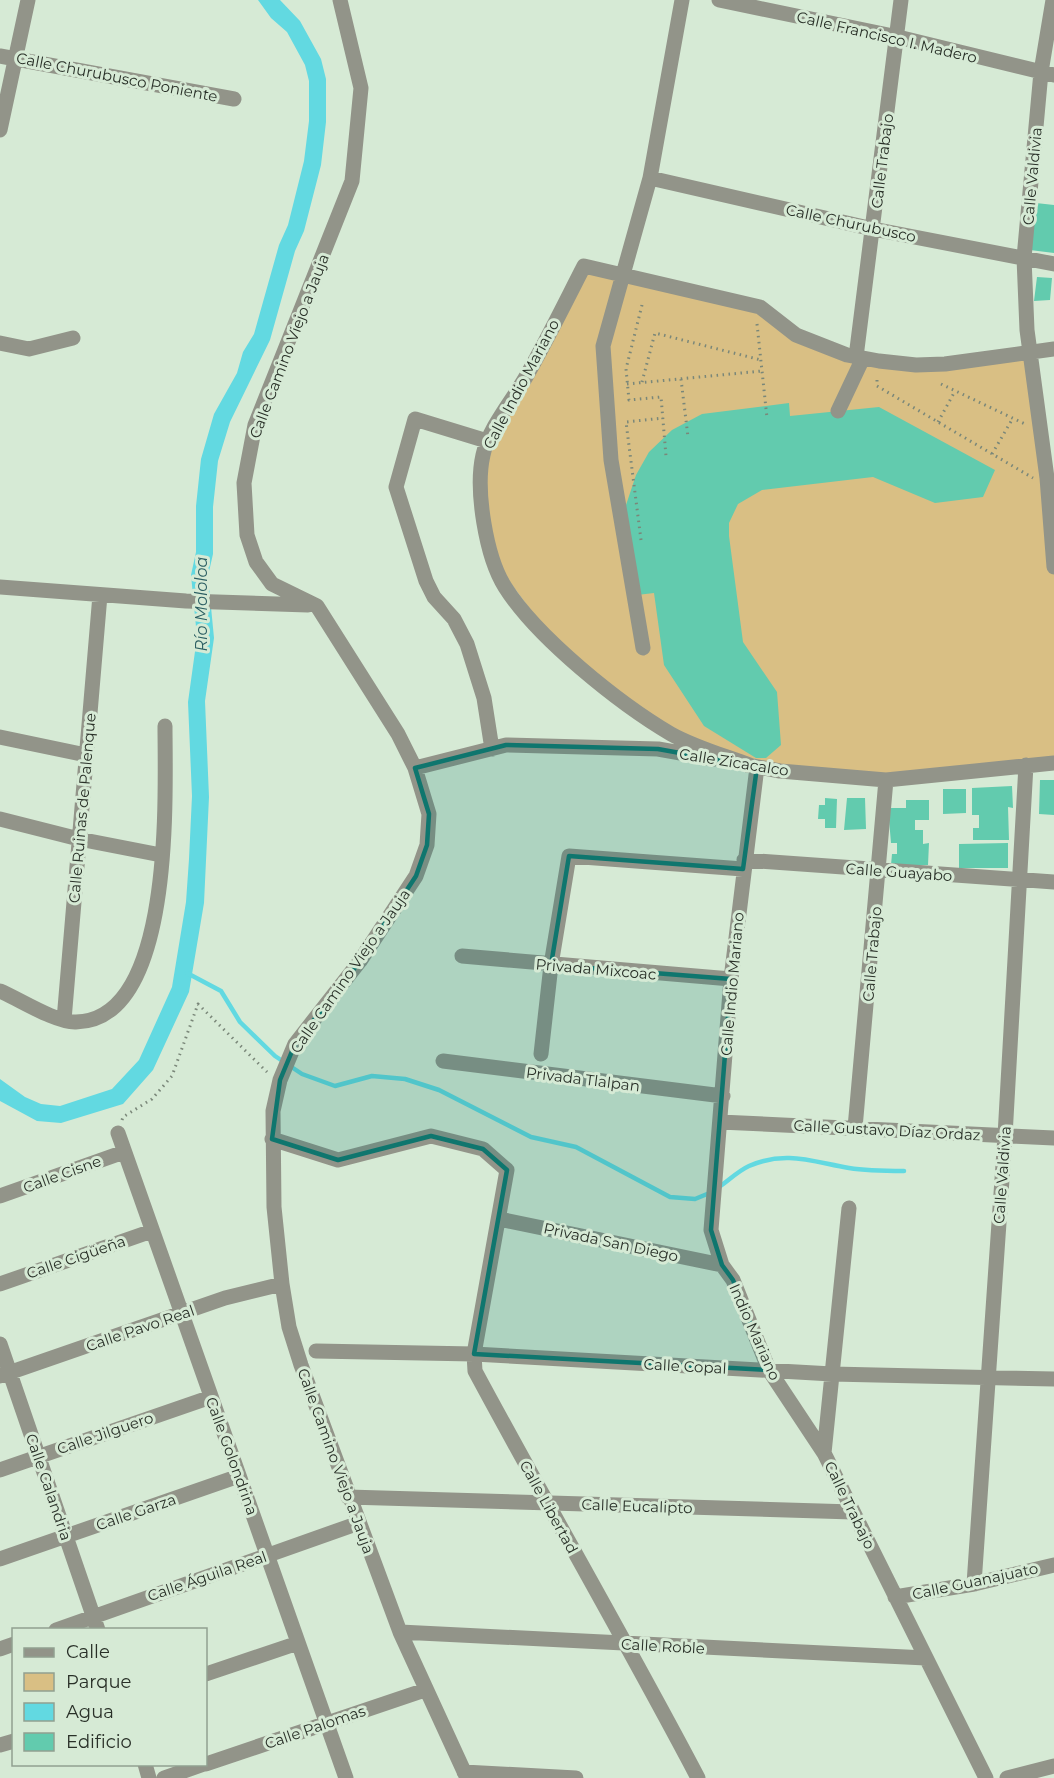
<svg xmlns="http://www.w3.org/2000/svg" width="1054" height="1778" font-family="Montserrat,sans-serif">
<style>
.green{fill:#d9bf84}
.water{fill:#62d9e1}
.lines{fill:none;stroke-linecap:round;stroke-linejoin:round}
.stream{stroke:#62d9e1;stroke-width:4.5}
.building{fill:#62cbae}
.path{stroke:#7a8779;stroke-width:3;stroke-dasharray:1.5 4.5;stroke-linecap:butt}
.minor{stroke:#929489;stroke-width:15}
.marked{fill:#0f766e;fill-opacity:0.2;stroke:#0f766e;stroke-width:4.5;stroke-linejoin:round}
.labels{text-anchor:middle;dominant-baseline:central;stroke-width:6;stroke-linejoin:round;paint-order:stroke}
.street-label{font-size:15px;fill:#293028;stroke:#d6ead5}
.water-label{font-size:16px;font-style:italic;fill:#2b5e62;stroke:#d6ead5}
</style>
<rect width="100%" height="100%" fill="#d6ead5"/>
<path class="green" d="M 584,266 L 760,307 L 796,335 L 879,361 L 1030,352 L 1054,567 L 1054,763 L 886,780 L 780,771 L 673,735 L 560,650 L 493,559 L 482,457 Z"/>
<path class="water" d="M 258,0 L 280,0 L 300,21 L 321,59 L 326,79 L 326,122 L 321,165 L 304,231 L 295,251 L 270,340 L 230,422 L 218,461 L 213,507 L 213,554 L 208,576 L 214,638 L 205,701 L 209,797 L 204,903 L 189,992 L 153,1070 L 123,1104 L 61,1123 L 37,1121 L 0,1101 L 0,1079 L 25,1097 L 41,1104 L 60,1106 L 112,1089 L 139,1060 L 172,987 L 186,902 L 189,859 L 192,796 L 188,702 L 197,637 L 191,575 L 196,552 L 196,506 L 201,459 L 214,414 L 237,373 L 243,352 L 254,334 L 279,245 L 288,225 L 304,161 L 309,121 L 309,81 L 305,65 L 287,32 L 271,18 Z"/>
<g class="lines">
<path class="stream" d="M 187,973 L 221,991 L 240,1022 L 275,1056 L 302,1074 L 335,1086 L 372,1076 L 405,1079 L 439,1090 L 531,1137 L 576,1147 L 670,1197 L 695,1199 L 712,1192
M 719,1187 C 728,1181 738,1171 749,1166 C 786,1150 813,1162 849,1168 C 867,1171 886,1171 904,1171"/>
</g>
<path class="building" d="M 1036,203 L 1054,205 L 1054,253 L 1030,250 Z
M 1037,277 L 1052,278 L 1050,300 L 1034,301 Z
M 789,403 L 790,416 L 879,407 L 995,470 L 983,497 L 935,503 L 873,477 L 762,490 L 738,504 L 729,523 L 729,536 L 743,642 L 777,692 L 781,745 L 766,758 L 756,758 L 704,726 L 664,665 L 654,593 L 637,595 L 625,508 L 636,475 L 649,452 L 672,430 L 702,414 Z
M 1040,780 L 1054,780 L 1054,815 L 1039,814 Z
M 1012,786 L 1013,808 L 1008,807 L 1009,840 L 973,840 L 973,828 L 979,828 L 979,815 L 972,815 L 972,788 Z
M 943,789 L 966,789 L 966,813 L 943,814 Z
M 825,798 L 837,799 L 836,828 L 825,828 L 825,819 L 818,819 L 819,805 L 825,805 Z
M 847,798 L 865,798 L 866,829 L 844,830 Z
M 906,800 L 929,800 L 929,820 L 915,820 L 915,830 L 923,830 L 923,844 L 929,843 L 928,865 L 891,865 L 892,854 L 897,854 L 897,843 L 891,843 L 888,808 L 906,808 Z
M 1008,843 L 1008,868 L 959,868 L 959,844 Z"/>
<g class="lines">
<path class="path" d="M 642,305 L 626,369 L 629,400 L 661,397 L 666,456
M 757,324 L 767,418
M 681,379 L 688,437
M 877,380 L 877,386 L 1033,478
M 642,382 L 655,333 L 761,360
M 627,384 L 762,371
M 941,384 L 1025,424
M 938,422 L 955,391
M 992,454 L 1013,418
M 641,540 L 626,422 L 663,418
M 122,1120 L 123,1117 L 152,1099 L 172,1076 L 198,1004 L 267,1072"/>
<path class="minor" d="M 340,0 L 361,88 L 352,181 L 255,425 L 244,483 L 247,535 L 256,562 L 272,584 L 317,606 L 398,734 L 415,768 L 429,814 L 427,845 L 416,876 L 360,961 L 295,1044 L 280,1080 L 273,1111 L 274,1207 L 282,1284 L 289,1327 L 301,1365 L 400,1632 L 467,1778
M 719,0 L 898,37 L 1054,75
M 1053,0 L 1041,72 L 1024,258 L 1027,330 L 1047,478 L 1054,567
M 0,56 L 234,99
M 0,130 L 28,0
M 650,178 L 873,229 L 1054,264
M 0,343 L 29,349 L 73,338
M 856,357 L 901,0
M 838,411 L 863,358
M 487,441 L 415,419 L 396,487 L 426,581 L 434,597 L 454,619 L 467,644 L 484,698 L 492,749
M 0,587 L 186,601 L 308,605
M 643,648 L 611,460 L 603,346 L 650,178 L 682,0
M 0,737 L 86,755
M 747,765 L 780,771 L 886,780 L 1054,763
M 752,766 C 726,756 696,748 671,734 C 620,704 537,638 505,587 C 486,557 475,490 483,455 C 489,427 513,400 527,375 C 547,340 565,303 584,266 L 760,307 L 796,335 L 847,355 L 879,361 L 916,365 L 945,364 L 1054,349
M 757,767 L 731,979 L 711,1230 L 722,1265 L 733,1280 L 769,1370 L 824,1453
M 415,768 L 506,745 L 658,749 L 714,759
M 0,819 L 79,839 L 161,855
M 744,860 L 1054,882
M 462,956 L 731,979
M 0,991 C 19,999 56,1023 76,1022 C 175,1020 165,794 165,726
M 64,1020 L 100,595
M 541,1054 L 551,965 L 569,856 L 743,869
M 443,1061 L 723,1096
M 720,1122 L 1054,1138
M 855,1128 L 886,780
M 118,1133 L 346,1778
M 272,1139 L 338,1160 L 431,1136 L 483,1149 L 507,1170 L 474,1354 L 475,1371 C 548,1507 626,1641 698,1778
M 0,1196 L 124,1152
M 849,1208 L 824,1453 L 986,1778
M 499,1219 L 722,1265
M 0,1284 L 152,1231
M 0,1344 L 98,1630
M 316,1351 L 474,1354 L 832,1374 L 1054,1379
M 0,1376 L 225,1298 L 282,1284
M 0,1470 L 211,1397
M 348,1497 L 853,1512
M 0,1559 L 239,1476
M 974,1584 L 1005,1136 L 1026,765
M 895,1597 L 974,1584 L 1054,1565
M 56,1630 L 359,1523
M 400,1632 L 926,1658
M 0,1649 L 14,1644
M 206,1674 L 298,1643
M 0,1745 L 14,1741
M 145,1764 L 149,1778
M 206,1764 L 425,1690
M 464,1772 L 576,1778
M 164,1778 L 204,1764
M 1007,1778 L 1054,1766"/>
</g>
<path class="marked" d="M 506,745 L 658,749 L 757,767 L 743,869 L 569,856 L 551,965 L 731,979 L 711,1230 L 722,1265 L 733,1280 L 769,1370 L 474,1354 L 507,1170 L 483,1149 L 431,1136 L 338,1160 L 272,1139 L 280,1080 L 295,1044 L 360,961 L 416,876 L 427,845 L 429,814 L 415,768 Z"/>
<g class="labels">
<g class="street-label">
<text transform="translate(887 37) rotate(13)">Calle Francisco I. Madero</text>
<text transform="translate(117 77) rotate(11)">Calle Churubusco Poniente</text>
<text transform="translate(882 161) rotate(-83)">Calle Trabajo</text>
<text transform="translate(1032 176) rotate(-85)">Calle Valdivia</text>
<text transform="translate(851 223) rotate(12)">Calle Churubusco</text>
<text transform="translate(289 346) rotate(-69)">Calle Camino Viejo a Jauja</text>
<text transform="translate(521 384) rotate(-62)">Calle Indio Mariano</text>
<text transform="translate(734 762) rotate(9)">Calle Zicacalco</text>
<text transform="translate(82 808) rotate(-85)">Calle Ruinas de Palenque</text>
<text transform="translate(899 872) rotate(4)">Calle Guayabo</text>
<text transform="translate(872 954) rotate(-85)">Calle Trabajo</text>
<text transform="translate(596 969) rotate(5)">Privada Mixcoac</text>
<text transform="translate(350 971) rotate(-55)">Calle Camino Viejo a Jauja</text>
<text transform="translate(732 984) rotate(-85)">Calle Indio Mariano</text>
<text transform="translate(583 1079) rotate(7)">Privada Tlalpan</text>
<text transform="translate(887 1130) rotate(3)">Calle Gustavo Díaz Ordaz</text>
<text transform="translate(62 1174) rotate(-20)">Calle Cisne</text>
<text transform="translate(1002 1175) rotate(-86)">Calle Valdivia</text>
<text transform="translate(611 1242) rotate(12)">Privada San Diego</text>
<text transform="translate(76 1257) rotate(-19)">Calle Cigüeña</text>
<text transform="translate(140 1328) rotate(-19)">Calle Pavo Real</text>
<text transform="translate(755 1332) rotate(66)">Indio Mariano</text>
<text transform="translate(685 1366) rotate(3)">Calle Copal</text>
<text transform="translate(105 1433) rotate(-19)">Calle Jilguero</text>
<text transform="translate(232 1456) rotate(70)">Calle Golondrina</text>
<text transform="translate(336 1461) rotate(70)">Calle Camino Viejo a Jauja</text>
<text transform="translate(49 1487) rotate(71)">Calle Calandria</text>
<text transform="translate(850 1505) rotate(64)">Calle Trabajo</text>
<text transform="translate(637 1506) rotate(2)">Calle Eucalipto</text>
<text transform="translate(549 1507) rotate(61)">Calle Libertad</text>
<text transform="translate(136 1512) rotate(-19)">Calle Garza</text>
<text transform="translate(207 1576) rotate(-19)">Calle Águila Real</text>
<text transform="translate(975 1581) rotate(-12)">Calle Guanajuato</text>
<text transform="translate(663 1646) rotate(3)">Calle Roble</text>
<text transform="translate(315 1727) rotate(-19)">Calle Palomas</text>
</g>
<g class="water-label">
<text transform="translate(201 604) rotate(-90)">Río Mololoa</text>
</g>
</g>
<rect x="12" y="1628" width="195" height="138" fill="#d6ead5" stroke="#91a090" stroke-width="1.5"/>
<rect x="24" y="1648" width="30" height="9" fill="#929489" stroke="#91a090" stroke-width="1.5"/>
<text x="66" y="1658" font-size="18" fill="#293028">Calle</text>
<rect x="24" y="1673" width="30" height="18" fill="#d9bf84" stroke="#91a090" stroke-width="1.5"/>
<text x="66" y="1688" font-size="18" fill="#293028">Parque</text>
<rect x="24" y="1703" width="30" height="18" fill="#62d9e1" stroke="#91a090" stroke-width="1.5"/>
<text x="66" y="1718" font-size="18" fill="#293028">Agua</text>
<rect x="24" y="1733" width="30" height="18" fill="#62cbae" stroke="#91a090" stroke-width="1.5"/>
<text x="66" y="1748" font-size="18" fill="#293028">Edificio</text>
</svg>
